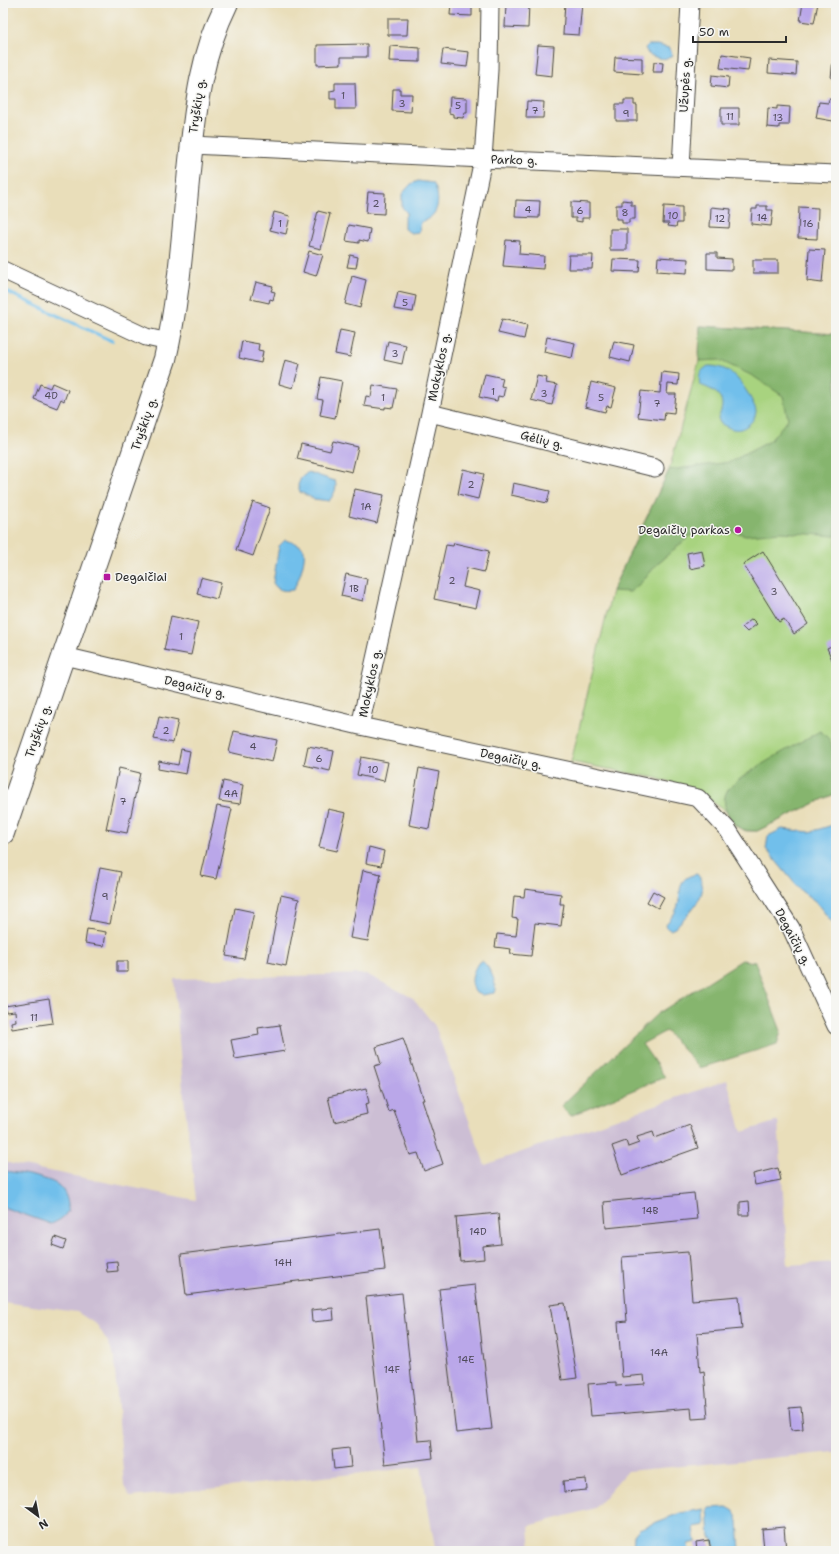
<svg xmlns="http://www.w3.org/2000/svg" width="839" height="1554" font-family="'Shantell Sans',sans-serif">
<style>
.industrial{fill:#ccbed4}
.green{fill:#a8d37f;stroke:#6a7f55}
.forest{fill:#86b56e;stroke:#58704c}
.water{fill:#71bfeb;stroke:#4e758b}
.lines{fill:none;stroke-linecap:round;stroke-linejoin:round}
.stream{stroke:#71bfeb;stroke-width:3.5}
.building{fill:#baa7e9}
.minor-casing{stroke:#484640;stroke-width:19}
.major-casing{stroke:#484640;stroke-width:24}
.minor{stroke:#fff;stroke-width:17}
.major{stroke:#fff;stroke-width:22}
.poi-dot{fill:#b5179e;stroke:#f6f6f2;stroke-width:1.5}
.labels{text-anchor:middle;dominant-baseline:central;stroke-width:3;stroke-linejoin:round;paint-order:stroke}
.number-label{font-size:10px;fill:#4f4a5a}
.street-label{font-size:12px;fill:#2b2b2b;stroke:#f6f6f2}
.poi-label{font-size:12px;fill:#2b2b2b;stroke:#f6f6f2;text-anchor:end}
</style>
<rect width="100%" height="100%" fill="#f6f6f2"/>
<filter id="ink" filterUnits="userSpaceOnUse"><feTurbulence type="fractalNoise" baseFrequency=".025" numOctaves="2"/><feDisplacementMap in="SourceGraphic" scale="8" xChannelSelector="R" yChannelSelector="G"/><feConvolveMatrix kernelMatrix="1 2 1 2 8 2 1 2 1" color-interpolation-filters="sRGB"/></filter>
<filter id="wash" filterUnits="userSpaceOnUse"><feTurbulence type="fractalNoise" baseFrequency=".012" numOctaves="4" result="noise"/><feDisplacementMap in="SourceGraphic" scale="16" xChannelSelector="R" yChannelSelector="G"/><feGaussianBlur stdDeviation="0.9" result="paint"/><feColorMatrix in="noise" values="0 0 0 0 0 0 0 0 0 0 0 0 0 0 0 0 0 1.4 0 .05"/><feComposite in="paint" operator="in"/></filter>
<g filter="url(#wash)">
<rect width="100%" height="100%" fill="#e9deba"/>
<path class="industrial" d="M 366,974 L 413,998 L 435,1026 L 485,1165 L 727,1080 L 742,1132 L 778,1121 L 788,1265 L 836,1262 L 836,1452 L 627,1471 L 595,1508 L 529,1526 L 531,1551 L 400,1551 L 435,1548 L 421,1467 L 130,1497 L 124,1486 L 114,1357 L 108,1342 L 97,1325 L 77,1312 L 3,1302 L 3,1162 L 196,1200 L 183,1090 L 174,979 Z"/>
<path class="green" d="M 700,326 L 836,334 L 836,793 L 757,831 L 746,831 L 735,826 L 725,810 L 694,790 L 656,778 L 571,762 L 612,591 L 669,470 L 699,361 Z"/>
<path class="forest" d="M 700,326 L 836,334 L 836,536 L 781,532 L 746,535 L 718,528 L 690,536 L 659,562 L 643,581 L 630,592 L 612,591 L 669,470 L 730,462 L 770,441 L 788,419 L 783,396 L 753,376 L 719,360 L 699,361 Z
M 820,731 C 839,743 836,773 836,793 L 757,831 C 743,831 737,829 729,816 C 725,810 723,801 726,793 C 732,778 803,741 820,731 Z
M 742,960 L 755,962 L 781,1031 L 777,1044 L 700,1068 L 666,1031 L 642,1044 L 665,1077 L 570,1116 L 561,1106 L 657,1014 Z"/>
<path class="water" d="M 648,45 L 658,45 L 669,48 L 673,56 C 664,61 657,58 648,54 L 645,48 Z
M 418,181 L 433,183 C 439,192 441,211 429,218 C 427,220 423,221 421,222 L 419,232 L 411,233 L 404,229 L 404,219 L 407,213 L 402,207 L 402,194 L 411,184 Z
M 708,366 C 730,366 739,379 749,395 C 751,400 756,407 756,412 C 755,418 752,422 748,425 C 738,433 730,429 720,423 L 718,418 C 728,399 718,391 700,385 C 698,375 700,371 708,366 Z
M 308,472 L 335,481 C 338,488 333,496 329,501 L 314,499 L 300,492 L 298,485 L 301,478 Z
M 285,540 C 290,542 299,543 303,548 C 308,555 298,583 293,590 C 284,591 278,591 273,583 L 279,546 Z
M 836,824 L 836,927 L 815,901 L 801,891 L 766,849 L 768,836 L 782,829 L 810,832 Z
M 697,874 C 714,893 687,914 675,928 L 670,930 L 667,928 L 666,924 C 670,919 675,914 677,908 C 683,893 674,878 697,874 Z
M 482,961 C 490,967 498,984 494,993 L 482,995 L 476,993 C 469,984 472,971 479,962 Z
M 3,1171 C 15,1172 49,1178 58,1185 C 64,1190 67,1197 68,1204 C 69,1215 61,1220 51,1224 L 3,1207 Z
M 727,1507 L 734,1511 L 738,1521 L 740,1551 L 715,1551 L 713,1539 L 710,1538 L 708,1508 Z
M 704,1509 L 705,1525 L 694,1527 L 696,1542 L 688,1544 L 689,1551 L 633,1551 L 634,1535 L 639,1529 L 680,1513 Z"/>
<g class="lines">
<path class="stream" d="M 3,290 L 112,341"/>
</g>
<g id="blocks">
<path class="building" d="M 451,3 L 472,3 L 472,16 L 450,15 Z
M 506,3 L 529,3 L 528,28 L 505,27 Z
M 565,3 L 582,3 L 579,35 L 563,34 Z
M 803,3 L 818,3 L 814,23 L 800,21 Z
M 388,18 L 408,18 L 407,35 L 388,35 Z
M 367,44 L 367,57 L 341,57 L 341,64 L 317,65 L 317,45 Z
M 538,45 L 554,46 L 552,76 L 535,74 Z
M 390,46 L 420,48 L 420,62 L 389,61 Z
M 443,49 L 469,52 L 467,67 L 441,64 Z
M 722,54 L 750,58 L 748,71 L 720,68 Z
M 615,57 L 642,58 L 642,74 L 614,72 Z
M 833,59 L 836,59 L 836,79 L 831,78 Z
M 769,60 L 797,62 L 796,75 L 768,73 Z
M 654,62 L 663,63 L 662,72 L 653,72 Z
M 712,75 L 729,77 L 728,88 L 711,86 Z
M 335,83 L 355,83 L 356,109 L 336,109 L 336,99 L 330,99 L 330,91 L 335,90 Z
M 393,89 L 400,89 L 400,94 L 412,94 L 411,112 L 392,111 Z
M 450,97 L 467,98 L 467,113 L 464,113 L 463,118 L 453,117 L 453,114 L 449,113 Z
M 829,99 L 836,100 L 836,117 L 834,117 L 833,121 L 816,118 L 819,102 L 828,103 Z
M 624,100 L 634,100 L 634,105 L 637,105 L 637,121 L 616,121 L 616,104 L 624,104 Z
M 527,101 L 544,102 L 543,118 L 526,118 Z
M 777,106 L 790,107 L 789,125 L 779,125 L 779,128 L 767,127 L 768,108 L 777,109 Z
M 721,108 L 739,108 L 739,125 L 721,125 Z
M 368,192 L 385,193 L 384,214 L 366,213 Z
M 516,200 L 540,201 L 539,218 L 515,217 Z
M 622,200 L 631,201 L 631,205 L 635,205 L 635,219 L 629,219 L 629,223 L 622,223 L 622,219 L 616,219 L 616,205 L 622,205 Z
M 571,202 L 589,203 L 589,218 L 582,218 L 582,222 L 576,221 L 576,218 L 571,218 Z
M 664,206 L 682,207 L 682,223 L 677,223 L 676,227 L 668,226 L 669,223 L 663,223 Z
M 757,206 L 767,206 L 767,210 L 773,210 L 771,226 L 751,224 L 752,209 L 757,209 Z
M 711,207 L 731,209 L 729,228 L 710,227 Z
M 799,207 L 818,208 L 817,239 L 798,238 Z
M 318,211 L 330,214 L 321,249 L 309,246 Z
M 274,212 L 290,216 L 286,234 L 270,230 Z
M 349,225 L 370,229 L 368,242 L 359,240 L 359,243 L 346,241 Z
M 610,229 L 627,229 L 627,250 L 610,250 Z
M 506,240 L 520,241 L 519,254 L 544,256 L 543,269 L 503,266 Z
M 809,249 L 825,250 L 822,283 L 807,281 Z
M 309,251 L 323,255 L 316,276 L 303,272 Z
M 707,253 L 717,253 L 717,258 L 732,259 L 732,270 L 707,269 Z
M 350,255 L 358,257 L 356,268 L 347,267 Z
M 569,255 L 593,255 L 592,269 L 568,269 Z
M 658,257 L 688,259 L 687,273 L 657,271 Z
M 613,259 L 640,260 L 639,272 L 612,271 Z
M 753,260 L 778,260 L 778,273 L 753,273 Z
M 352,276 L 366,280 L 360,308 L 345,304 Z
M 256,282 L 273,286 L 271,291 L 275,292 L 273,300 L 270,299 L 269,303 L 251,299 Z
M 398,292 L 416,296 L 413,312 L 394,309 Z
M 502,319 L 527,325 L 524,339 L 498,333 Z
M 340,330 L 355,333 L 350,357 L 335,354 Z
M 547,337 L 575,343 L 572,358 L 544,352 Z
M 242,341 L 259,344 L 258,350 L 263,351 L 261,363 L 239,358 Z
M 388,341 L 406,345 L 402,364 L 384,360 Z
M 614,341 L 634,345 L 630,362 L 610,357 Z
M 285,360 L 300,364 L 293,388 L 279,384 Z
M 662,372 L 679,374 L 678,385 L 668,384 L 667,394 L 676,394 L 674,413 L 665,412 L 664,420 L 638,417 L 641,391 L 660,393 Z
M 485,374 L 503,378 L 501,386 L 505,387 L 503,397 L 498,396 L 497,401 L 479,397 Z
M 537,376 L 547,378 L 546,383 L 557,385 L 552,405 L 531,400 Z
M 321,377 L 342,381 L 335,418 L 320,415 L 323,400 L 317,399 Z
M 591,382 L 616,388 L 611,407 L 607,406 L 605,412 L 585,407 Z
M 52,383 L 68,390 L 64,401 L 61,399 L 57,408 L 34,399 L 40,384 L 50,388 Z
M 373,385 L 397,389 L 393,408 L 385,407 L 385,409 L 364,406 L 366,396 L 371,397 Z
M 333,441 L 358,447 L 352,472 L 297,459 L 301,444 L 330,451 Z
M 463,469 L 484,474 L 478,499 L 458,494 Z
M 513,483 L 550,491 L 547,503 L 511,495 Z
M 355,489 L 384,495 L 377,523 L 349,516 Z
M 253,502 L 270,508 L 253,556 L 236,550 Z
M 454,543 L 489,551 L 484,572 L 467,568 L 463,587 L 480,591 L 476,608 L 434,599 L 446,545 L 453,546 Z
M 702,550 L 705,566 L 690,569 L 687,553 Z
M 763,551 L 808,624 L 794,634 L 784,619 L 779,622 L 743,564 Z
M 346,574 L 367,579 L 363,601 L 341,596 Z
M 201,578 L 221,583 L 217,599 L 197,594 Z
M 171,616 L 198,622 L 191,655 L 164,650 Z
M 752,619 L 757,624 L 747,632 L 742,627 Z
M 836,644 L 836,669 L 827,648 Z
M 159,717 L 178,721 L 173,743 L 154,739 Z
M 234,731 L 277,740 L 272,762 L 229,752 Z
M 308,746 L 334,751 L 330,771 L 304,765 Z
M 181,749 L 190,751 L 186,774 L 158,769 L 159,761 L 178,765 Z
M 361,757 L 388,762 L 384,781 L 357,775 Z
M 119,768 L 140,773 L 127,833 L 106,829 Z
M 419,768 L 439,772 L 429,829 L 409,825 Z
M 223,781 L 243,785 L 240,804 L 219,801 Z
M 217,806 L 232,809 L 216,879 L 201,876 Z
M 328,809 L 346,813 L 337,851 L 319,847 Z
M 369,847 L 384,851 L 381,866 L 366,863 Z
M 100,868 L 121,872 L 110,924 L 89,920 Z
M 363,870 L 381,874 L 368,941 L 350,938 Z
M 525,889 L 561,894 L 560,904 L 564,904 L 561,926 L 535,923 L 531,956 L 510,954 L 511,949 L 495,947 L 497,934 L 516,936 L 518,919 L 512,918 L 514,896 L 524,897 Z
M 653,891 L 664,897 L 658,908 L 647,902 Z
M 281,895 L 299,899 L 286,966 L 268,962 Z
M 235,908 L 254,912 L 244,959 L 226,956 Z
M 87,929 L 106,932 L 104,946 L 85,943 Z
M 117,961 L 128,961 L 128,972 L 117,972 Z
M 49,999 L 53,1023 L 12,1029 L 11,1022 L 16,1021 L 15,1011 L 6,1012 L 5,1006 Z
M 280,1025 L 285,1051 L 235,1059 L 231,1040 L 259,1035 L 258,1028 Z
M 403,1038 L 424,1100 L 422,1100 L 443,1164 L 424,1171 L 418,1153 L 410,1155 L 394,1110 L 389,1112 L 374,1066 L 381,1064 L 376,1047 Z
M 366,1088 L 369,1103 L 365,1104 L 367,1114 L 334,1122 L 328,1097 Z
M 690,1125 L 698,1148 L 622,1175 L 612,1146 L 626,1141 L 628,1147 L 639,1143 L 637,1137 L 653,1132 L 655,1138 Z
M 778,1168 L 781,1180 L 755,1185 L 753,1174 Z
M 694,1193 L 697,1219 L 606,1228 L 604,1202 Z
M 749,1201 L 750,1215 L 740,1215 L 740,1202 Z
M 498,1213 L 501,1244 L 483,1246 L 484,1259 L 460,1261 L 456,1217 Z
M 380,1229 L 385,1270 L 186,1295 L 181,1254 Z
M 55,1237 L 66,1241 L 63,1249 L 52,1245 Z
M 688,1252 L 692,1300 L 739,1296 L 742,1329 L 697,1333 L 700,1372 L 704,1371 L 708,1418 L 692,1419 L 691,1408 L 591,1416 L 588,1384 L 616,1382 L 616,1386 L 645,1384 L 644,1375 L 622,1377 L 618,1322 L 627,1321 L 622,1257 Z
M 117,1261 L 118,1271 L 107,1272 L 106,1262 Z
M 475,1285 L 492,1429 L 456,1433 L 439,1289 Z
M 402,1293 L 418,1441 L 431,1440 L 433,1458 L 385,1464 L 366,1297 Z
M 565,1303 L 577,1378 L 562,1380 L 550,1305 Z
M 333,1308 L 334,1320 L 312,1322 L 311,1310 Z
M 801,1407 L 803,1429 L 791,1430 L 789,1408 Z
M 349,1448 L 351,1467 L 334,1469 L 332,1450 Z
M 586,1479 L 587,1490 L 564,1492 L 563,1481 Z
M 784,1527 L 786,1551 L 754,1551 L 764,1549 L 762,1529 Z
M 709,1540 L 711,1551 L 697,1551 L 696,1542 Z"/>
</g>
</g>
<g filter="url(#ink)">
<use href="#blocks" fill-opacity="0" stroke="#484640" stroke-width="1"/>
<g class="lines">
<defs>
<path id="minor" d="M 191,145 L 483,159 L 836,174
M 681,167 L 690,3
M 3,270 L 146,337 L 169,342
M 430,413 L 655,468
M 64,656 L 360,726 L 698,798 L 728,830 L 791,928 L 836,1026
M 360,726 L 430,413 L 483,159 L 489,70 L 490,3"/>
<path id="major" d="M 3,833 L 165,359 C 180,295 183,227 190,161 C 196,103 201,56 227,3"/>
</defs>
<use href="#minor" class="minor-casing"/>
<use href="#major" class="major-casing"/>
<use href="#minor" class="minor"/>
<use href="#major" class="major"/>
</g>
</g>
<g class="poi-dot">
<circle cx="738" cy="530" r="4"/>
<rect x="103" y="573" width="8" height="8" rx="2"/>
</g>
<g class="labels">
<g class="number-label">
<text x="343" y="95">1</text>
<text x="402" y="103">3</text>
<text x="458" y="105">5</text>
<text x="535" y="110">7</text>
<text x="626" y="113">9</text>
<text x="730" y="116">11</text>
<text x="778" y="117">13</text>
<text x="376" y="203">2</text>
<text x="528" y="209">4</text>
<text x="580" y="210">6</text>
<text x="625" y="212">8</text>
<text x="673" y="215">10</text>
<text x="762" y="217">14</text>
<text x="720" y="218">12</text>
<text x="280" y="223">1</text>
<text x="808" y="223">16</text>
<text x="405" y="302">5</text>
<text x="395" y="353">3</text>
<text x="493" y="391">1</text>
<text x="544" y="393">3</text>
<text x="51" y="395">4D</text>
<text x="383" y="397">1</text>
<text x="601" y="397">5</text>
<text x="657" y="403">7</text>
<text x="471" y="484">2</text>
<text x="366" y="506">1A</text>
<text x="452" y="580">2</text>
<text x="354" y="588">1B</text>
<text x="774" y="591">3</text>
<text x="181" y="636">1</text>
<text x="166" y="730">2</text>
<text x="253" y="746">4</text>
<text x="319" y="758">6</text>
<text x="373" y="769">10</text>
<text x="231" y="793">4A</text>
<text x="123" y="801">7</text>
<text x="105" y="896">9</text>
<text x="34" y="1017">11</text>
<text x="650" y="1210">14B</text>
<text x="478" y="1231">14D</text>
<text x="283" y="1262">14H</text>
<text x="659" y="1352">14A</text>
<text x="466" y="1359">14E</text>
<text x="392" y="1369">14F</text>
</g>
<g class="street-label">
<text transform="translate(685 85) rotate(-87)">Užupės g.</text>
<text transform="translate(197 106) rotate(-82)">Tryškių g.</text>
<text transform="translate(514 160) rotate(2)">Parko g.</text>
<text transform="translate(439 367) rotate(-78)">Mokyklos g.</text>
<text transform="translate(144 424) rotate(-71)">Tryškių g.</text>
<text transform="translate(542 440) rotate(14)">Gėlių g.</text>
<text transform="translate(370 683) rotate(-78)">Mokyklos g.</text>
<text transform="translate(195 687) rotate(13)">Degaičių g.</text>
<text transform="translate(38 731) rotate(-71)">Tryškių g.</text>
<text transform="translate(511 759) rotate(12)">Degaičių g.</text>
<text transform="translate(793 937) rotate(62)">Degaičių g.</text>
</g>
<g class="poi-label">
<text x="730" y="530">Degaičių parkas</text>
<text x="115" y="577" text-anchor="start">Degaičiai</text>
</g>
</g>
<rect width="839" height="1554" fill="none" stroke="#f6f6f2" stroke-width="16"/>
<g transform="translate(38 1516) rotate(148)" stroke="#f6f6f2" stroke-width="3" paint-order="stroke">
<path d="M0-3L7 15L0 10L-7 15Z" fill="#2b2b2b"/>
<text y="-6" font-size="11" font-weight="bold" text-anchor="middle" fill="#2b2b2b">N</text>
</g>
<path d="M693 36v6h93v-6" fill="none" stroke="#2b2b2b" stroke-width="2"/>
<text x="699" y="36" font-size="12" fill="#2b2b2b" stroke="#f6f6f2" stroke-width="3" paint-order="stroke">50 m</text>
</svg>
